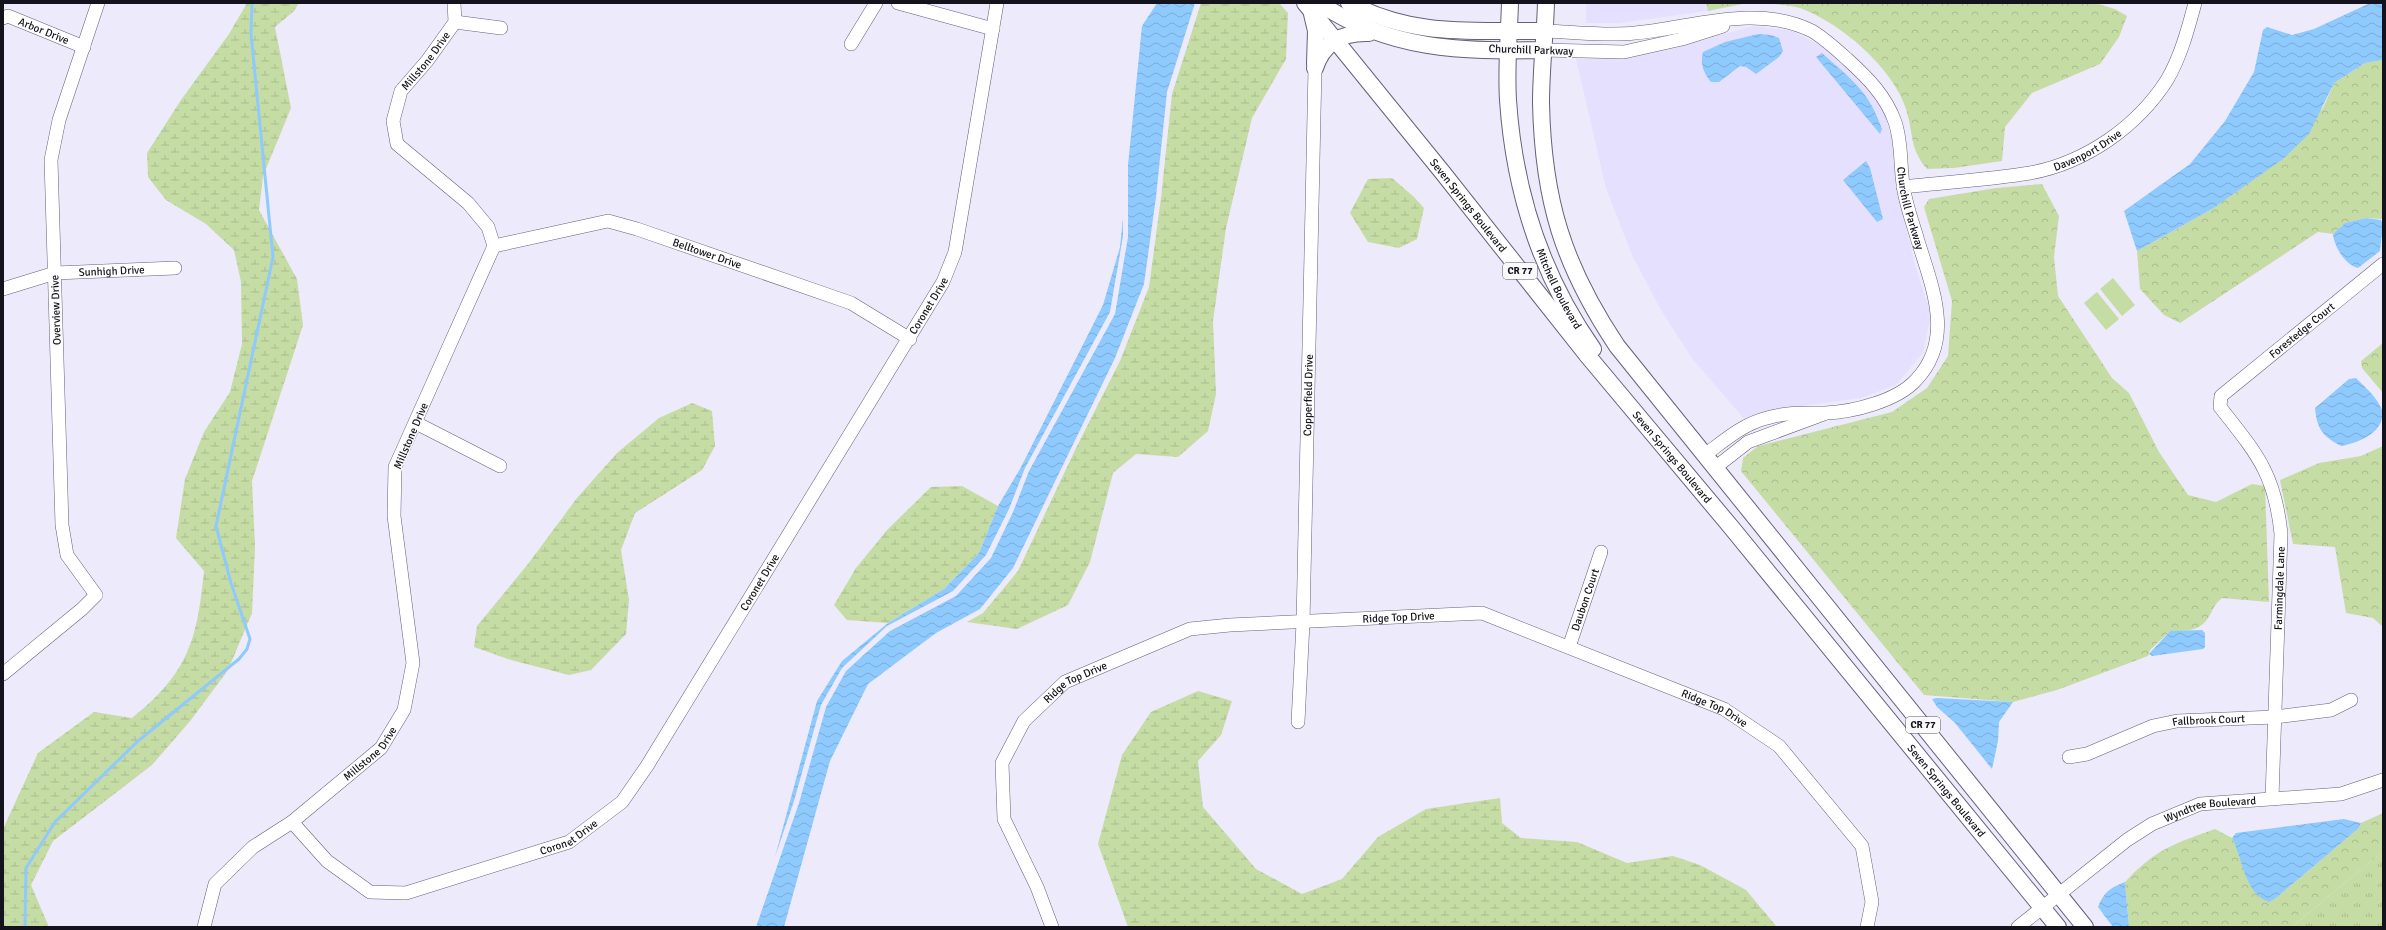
<svg xmlns="http://www.w3.org/2000/svg" width="2386" height="930" font-family="Signika,sans-serif">
<style>
.built{fill:#e5e0fd}
.forest{fill:url(#forest-crowns)}
.wetland{fill:url(#wetland-marsh)}
.park{fill:url(#park-tufts)}
.pitch{fill:#c6dca5}
.water{fill:url(#water-waves)}
.lines{fill:none;stroke-linecap:round;stroke-linejoin:round}
.stream{stroke:#8ecafe;stroke-width:3}
.minor-casing{stroke:#656079;stroke-width:14}
.major-casing{stroke:#656079;stroke-width:18}
.minor{stroke:#fff;stroke-width:13}
.major{stroke:#fff;stroke-width:16}
.labels{text-anchor:middle;dominant-baseline:central;stroke-width:3;stroke-linejoin:round;paint-order:stroke}
.shield{fill:#fafafa;stroke:#59585f;stroke-width:1}
.shield-label{font-size:10px;font-weight:bold;fill:#14121c}
.street-label{font-size:11px;fill:#14121c;stroke:#fafafa}
</style>
<defs>
<pattern id="forest-crowns" width="20" height="18" patternUnits="userSpaceOnUse"><rect width="20" height="18" fill="#c6dca5"/><path d="M2 6a3 3 0 1 1 6 0M12 15a3 3 0 1 1 6 0" fill="none" stroke="#a9bc8d"/></pattern>
<pattern id="wetland-marsh" width="20" height="14" patternUnits="userSpaceOnUse"><rect width="20" height="14" fill="#c6dca5"/><path d="M1 5h8M5 5V1M11 12h8M15 12V8" fill="none" stroke="#a9bc8d"/></pattern>
<pattern id="park-tufts" width="24" height="20" patternUnits="userSpaceOnUse"><rect width="24" height="20" fill="#c6dca5"/><path d="M3 7l-1-3M5 7V3M7 7l1-3M15 17l-1-3M17 17v-4M19 17l1-3" fill="none" stroke="#a9bc8d"/></pattern>
<pattern id="water-waves" width="16" height="10" patternUnits="userSpaceOnUse"><rect width="16" height="10" fill="#8ecafe"/><path d="M0 5q4-4 8 0t8 0" fill="none" stroke="#7aacd9"/></pattern>
</defs>
<rect width="100%" height="100%" fill="#edeafc"/>
<path class="built" d="M 1586,3 L 1706,3 L 1708,11 L 1619,23 L 1586,23 Z
M 1753,26 L 1792,31 L 1826,48 L 1866,85 L 1883,108 L 1893,143 L 1901,201 L 1915,265 L 1931,314 L 1923,353 L 1896,385 L 1861,398 L 1779,409 L 1746,421 L 1691,357 L 1661,310 L 1632,255 L 1606,188 L 1576,59 L 1630,56 L 1672,49 Z"/>
<path class="forest" d="M 1706,3 L 1747,3 L 1708,11 Z
M 1767,3 L 2095,3 L 2115,9 L 2127,16 L 2119,37 L 2100,64 L 2032,93 L 2005,127 L 2002,161 L 1954,168 L 1927,169 C 1909,148 1914,134 1906,109 C 1893,68 1841,23 1800,8 C 1790,5 1778,5 1767,3 Z
M 2383,60 L 2383,219 L 2366,218 L 2345,223 L 2333,234 L 2318,232 L 2180,323 L 2164,315 L 2140,289 L 2137,251 L 2212,209 L 2323,108 L 2334,83 L 2365,63 Z
M 2042,184 L 2059,216 L 2054,257 L 2058,296 L 2112,378 L 2129,393 L 2159,452 L 2188,495 L 2216,502 L 2252,484 L 2265,486 L 2269,602 L 2222,598 C 2212,606 2213,612 2206,621 C 2197,632 2183,631 2170,631 L 2150,650 L 2148,656 L 2057,690 L 2013,702 L 1924,695 L 1741,471 L 1743,458 L 1758,446 L 1892,412 L 1927,388 L 1948,356 L 1952,301 L 1924,207 L 1929,199 L 1996,188 Z
M 2383,343 L 2383,393 L 2362,368 L 2361,361 Z
M 2383,446 L 2383,627 L 2373,618 L 2346,613 L 2335,547 L 2293,544 L 2280,480 L 2319,463 L 2361,456 Z
M 2383,813 L 2383,851 L 2292,927 L 2129,927 L 2125,882 C 2156,849 2173,844 2215,829 L 2232,838 L 2276,898 L 2359,828 L 2361,823 Z"/>
<path class="wetland" d="M 247,3 L 299,3 L 294,11 L 275,27 L 291,108 L 263,176 L 259,210 L 297,279 L 303,325 L 252,481 L 255,547 L 252,613 L 228,670 L 191,720 L 152,765 L 53,841 L 31,885 L 49,927 L 3,927 L 3,829 L 38,753 L 94,712 L 132,718 C 188,673 197,641 204,571 L 176,538 L 185,479 L 204,432 L 230,392 L 242,344 L 241,282 L 234,250 L 206,224 L 166,200 L 148,177 L 147,153 L 181,100 L 229,34 Z
M 1201,3 L 1279,3 L 1288,13 L 1286,59 L 1252,118 L 1226,228 L 1213,321 L 1216,394 L 1208,431 L 1178,457 L 1136,454 L 1113,473 L 1090,562 L 1068,605 L 1017,629 L 967,622 L 983,613 L 1018,571 L 1076,448 L 1120,361 L 1149,287 L 1161,198 L 1172,94 Z
M 1392,178 L 1414,197 L 1424,208 L 1417,239 L 1399,248 L 1368,242 L 1350,213 L 1368,179 Z
M 692,403 L 712,411 L 715,446 L 702,470 L 635,513 L 621,550 L 629,600 L 626,634 L 591,670 L 569,675 L 511,660 L 474,647 L 477,626 L 528,564 L 577,498 L 617,453 L 659,418 Z
M 962,486 L 998,506 L 979,553 L 944,589 L 888,623 L 847,620 L 834,605 L 856,568 L 888,529 L 931,487 Z
M 1198,691 L 1232,701 L 1221,735 L 1198,761 L 1203,807 L 1256,869 L 1302,894 L 1342,879 L 1378,837 L 1426,809 L 1500,798 L 1502,823 L 1521,838 L 1577,842 L 1627,863 L 1673,856 L 1700,865 L 1746,890 L 1777,927 L 1128,927 L 1098,844 L 1122,755 L 1151,712 Z"/>
<path class="park" d="M 2383,851 L 2383,927 L 2292,927 Z"/>
<path class="pitch" d="M 2113,278 L 2135,305 L 2122,316 L 2100,289 Z
M 2097,292 L 2119,319 L 2106,330 L 2084,303 Z"/>
<path class="water" d="M 1157,3 L 1195,3 L 1167,92 L 1156,197 L 1144,284 L 1115,358 L 1013,568 L 980,609 L 936,633 L 868,684 L 830,761 L 784,927 L 756,927 L 799,803 L 826,707 L 846,671 L 890,631 L 956,596 L 991,558 L 1013,512 L 1029,471 L 1115,314 L 1128,237 L 1128,165 L 1142,26 Z
M 2370,3 L 2383,3 L 2383,60 L 2365,63 L 2334,83 L 2309,134 L 2283,159 L 2212,209 L 2137,251 L 2124,211 L 2190,164 L 2225,121 L 2254,72 L 2263,30 L 2267,27 L 2292,35 L 2314,29 Z
M 1758,34 L 1771,35 L 1779,38 L 1783,51 L 1779,57 L 1756,74 L 1746,67 L 1740,66 L 1719,82 L 1711,82 C 1703,72 1700,64 1703,52 L 1725,42 Z
M 1822,53 C 1851,79 1869,91 1882,129 L 1880,134 L 1816,57 Z
M 1866,161 L 1870,168 L 1883,219 L 1877,222 L 1843,180 Z
M 1123,218 L 1123,236 L 1110,312 L 1025,468 L 1009,509 L 986,555 L 953,591 L 887,626 L 842,668 L 821,705 L 794,801 L 775,857 L 817,701 L 842,661 L 888,623 L 944,589 L 979,553 L 998,506 L 1020,469 L 1103,305 L 1120,247 Z
M 2366,218 L 2381,220 L 2383,225 L 2380,251 L 2358,268 C 2345,265 2334,246 2333,234 L 2345,223 Z
M 2356,378 C 2365,387 2377,397 2382,410 C 2386,433 2357,443 2341,446 C 2323,436 2317,430 2315,408 L 2349,379 Z
M 2202,630 L 2205,633 L 2205,647 L 2203,649 L 2152,656 L 2149,654 L 2170,631 Z
M 1937,698 L 2013,702 L 1999,722 L 1998,741 L 1992,769 L 1955,723 L 1937,707 L 1932,699 Z
M 2344,819 L 2361,823 L 2359,828 L 2276,898 L 2269,902 C 2244,893 2243,859 2232,838 L 2236,833 Z
M 2125,882 L 2129,927 L 2113,927 L 2098,907 C 2104,892 2111,887 2125,882 Z"/>
<g class="lines">
<path class="stream" d="M 25,927 L 26,868 L 55,822 L 138,741 L 239,659 L 247,649 L 250,639 L 231,583 L 216,526 L 273,257 L 251,34 L 252,3"/>
<defs>
<g id="minor">
<path d="M 898,3 L 993,29"/>
<path id="s1" d="M 3,18 L 8,16 L 84,47"/>
<path d="M 455,22 L 501,28"/>
<path id="s2" d="M 1545,31 C 1575,32 1606,36 1635,33 C 1691,28 1757,3 1812,31 C 1824,38 1836,49 1847,59 C 1867,77 1886,96 1895,122 C 1902,142 1900,164 1903,184 C 1905,203 1913,223 1918,241 C 1932,287 1955,339 1916,380 C 1897,401 1853,412 1825,413 C 1805,413 1787,412 1767,418 C 1743,424 1725,440 1706,454"/>
<path d="M 851,44 L 876,3"/>
<path d="M 1543,50 L 1624,52 L 1682,39 L 1723,26"/>
<path id="s3" d="M 1903,187 C 1945,182 1988,180 2030,173 C 2085,163 2137,127 2167,80 C 2181,56 2188,29 2195,3"/>
<path id="s4" d="M 494,246 L 608,221 L 637,229 L 851,303 L 910,339"/>
<path id="s5" d="M 3,289 L 55,273 L 175,268"/>
<path d="M 416,423 L 500,466"/>
<path d="M 1716,467 L 1748,442 L 1824,414"/>
<path id="s6" d="M 1569,647 L 1601,552"/>
<path d="M 3,674 L 82,609 L 96,595 L 67,555 L 62,525 L 51,160 L 59,120 L 98,3"/>
<path id="s7" d="M 1298,722 L 1303,623 L 1315,68"/>
<path id="s8" d="M 2069,757 L 2087,754 L 2153,726 L 2177,721 L 2275,717 L 2331,710 L 2351,700"/>
<path id="s9" d="M 2272,798 L 2281,534 C 2275,473 2256,453 2220,407 L 2221,396 L 2383,264"/>
<path id="s10" d="M 292,822 L 327,861 L 370,892 L 406,893 L 569,842 L 622,802 L 647,766 L 943,282 L 955,252 L 997,3"/>
<path id="s11" d="M 204,927 L 215,884 L 253,847 L 292,822 L 381,748 L 404,710 L 413,663 L 394,516 L 395,467 L 494,246 L 488,227 L 468,203 L 397,144 L 393,121 L 401,91 L 427,61 L 455,22 L 454,3"/>
<path id="s12" d="M 1052,927 L 1037,887 L 1004,819 L 1002,763 L 1024,721 L 1065,682 L 1190,629 L 1230,625 L 1482,613 L 1724,709 L 1779,746 L 1862,846 L 1872,902 L 1867,927"/>
<path id="s13" d="M 2018,927 L 2127,840 L 2152,824 L 2200,804 L 2341,794 L 2383,780"/>
</g>
<g id="major">
<path id="s14" d="M 1305,3 L 1443,173 L 1587,355 L 1731,527 L 2058,927"/>
<path d="M 1319,3 C 1390,50 1461,52 1543,50"/>
<path d="M 1349,3 C 1415,38 1474,30 1545,31"/>
<path id="s15" d="M 1510,3 C 1509,35 1506,68 1508,100 C 1514,189 1541,275 1593,349"/>
<path d="M 1546,3 C 1545,36 1541,70 1541,103 C 1543,200 1563,265 1617,346 L 2085,927"/>
<path d="M 1312,14 L 1316,31 L 1315,64"/>
<path d="M 1315,68 C 1323,42 1344,32 1369,33"/>
</g>
</defs>
<use href="#minor" class="minor-casing"/>
<use href="#major" class="major-casing"/>
<use href="#minor" class="minor"/>
<use href="#major" class="major"/>
</g>
<g class="labels">
<g class="shield">
<rect x="1503" y="263" width="34" height="16" rx="3"/>
<rect x="1906" y="717" width="34" height="16" rx="3"/>
</g>
<g class="shield-label">
<text x="1520" y="271">CR 77</text>
<text x="1923" y="725">CR 77</text>
</g>
<g class="street-label">
<text stroke="none"><textPath href="#s1" startOffset="44">Arbor Drive</textPath></text>
<text transform="translate(1531 50) rotate(2)">Churchill Parkway</text>
<text stroke="none"><textPath href="#s11" startOffset="1028">Millstone Drive</textPath></text>
<text stroke="none"><textPath href="#s3" startOffset="190">Davenport Drive</textPath></text>
<text stroke="none"><textPath href="#s14" startOffset="260">Seven Springs Boulevard</textPath></text>
<text stroke="none"><textPath href="#s2" startOffset="483">Churchill Parkway</textPath></text>
<text stroke="none"><textPath href="#s4" startOffset="221">Belltower Drive</textPath></text>
<text stroke="none"><textPath href="#s5" startOffset="111">Sunhigh Drive</textPath></text>
<text stroke="none"><textPath href="#s15" startOffset="294">Mitchell Boulevard</textPath></text>
<text stroke="none"><textPath href="#s10" startOffset="962">Coronet Drive</textPath></text>
<text transform="translate(56 310) rotate(-92)">Overview Drive</text>
<text stroke="none"><textPath href="#s9" startOffset="523">Forestedge Court</textPath></text>
<text stroke="none"><textPath href="#s7" startOffset="327">Copperfield Drive</textPath></text>
<text transform="translate(411 436) rotate(-67)">Millstone Drive</text>
<text stroke="none"><textPath href="#s14" startOffset="584">Seven Springs Boulevard</textPath></text>
<text stroke="none"><textPath href="#s10" startOffset="638">Coronet Drive</textPath></text>
<text stroke="none"><textPath href="#s9" startOffset="210">Farmingdale Lane</textPath></text>
<text stroke="none"><textPath href="#s6" startOffset="50">Daubon Court</textPath></text>
<text stroke="none"><textPath href="#s12" startOffset="623">Ridge Top Drive</textPath></text>
<text stroke="none"><textPath href="#s12" startOffset="287">Ridge Top Drive</textPath></text>
<text stroke="none"><textPath href="#s12" startOffset="958">Ridge Top Drive</textPath></text>
<text stroke="none"><textPath href="#s8" startOffset="146">Fallbrook Court</textPath></text>
<text stroke="none"><textPath href="#s11" startOffset="248">Millstone Drive</textPath></text>
<text stroke="none"><textPath href="#s14" startOffset="1016">Seven Springs Boulevard</textPath></text>
<text stroke="none"><textPath href="#s13" startOffset="230">Wyndtree Boulevard</textPath></text>
<text stroke="none"><textPath href="#s10" startOffset="314">Coronet Drive</textPath></text>
</g>
</g>
<rect width="2386" height="930" fill="none" stroke="#14121c" stroke-width="8"/>
</svg>
